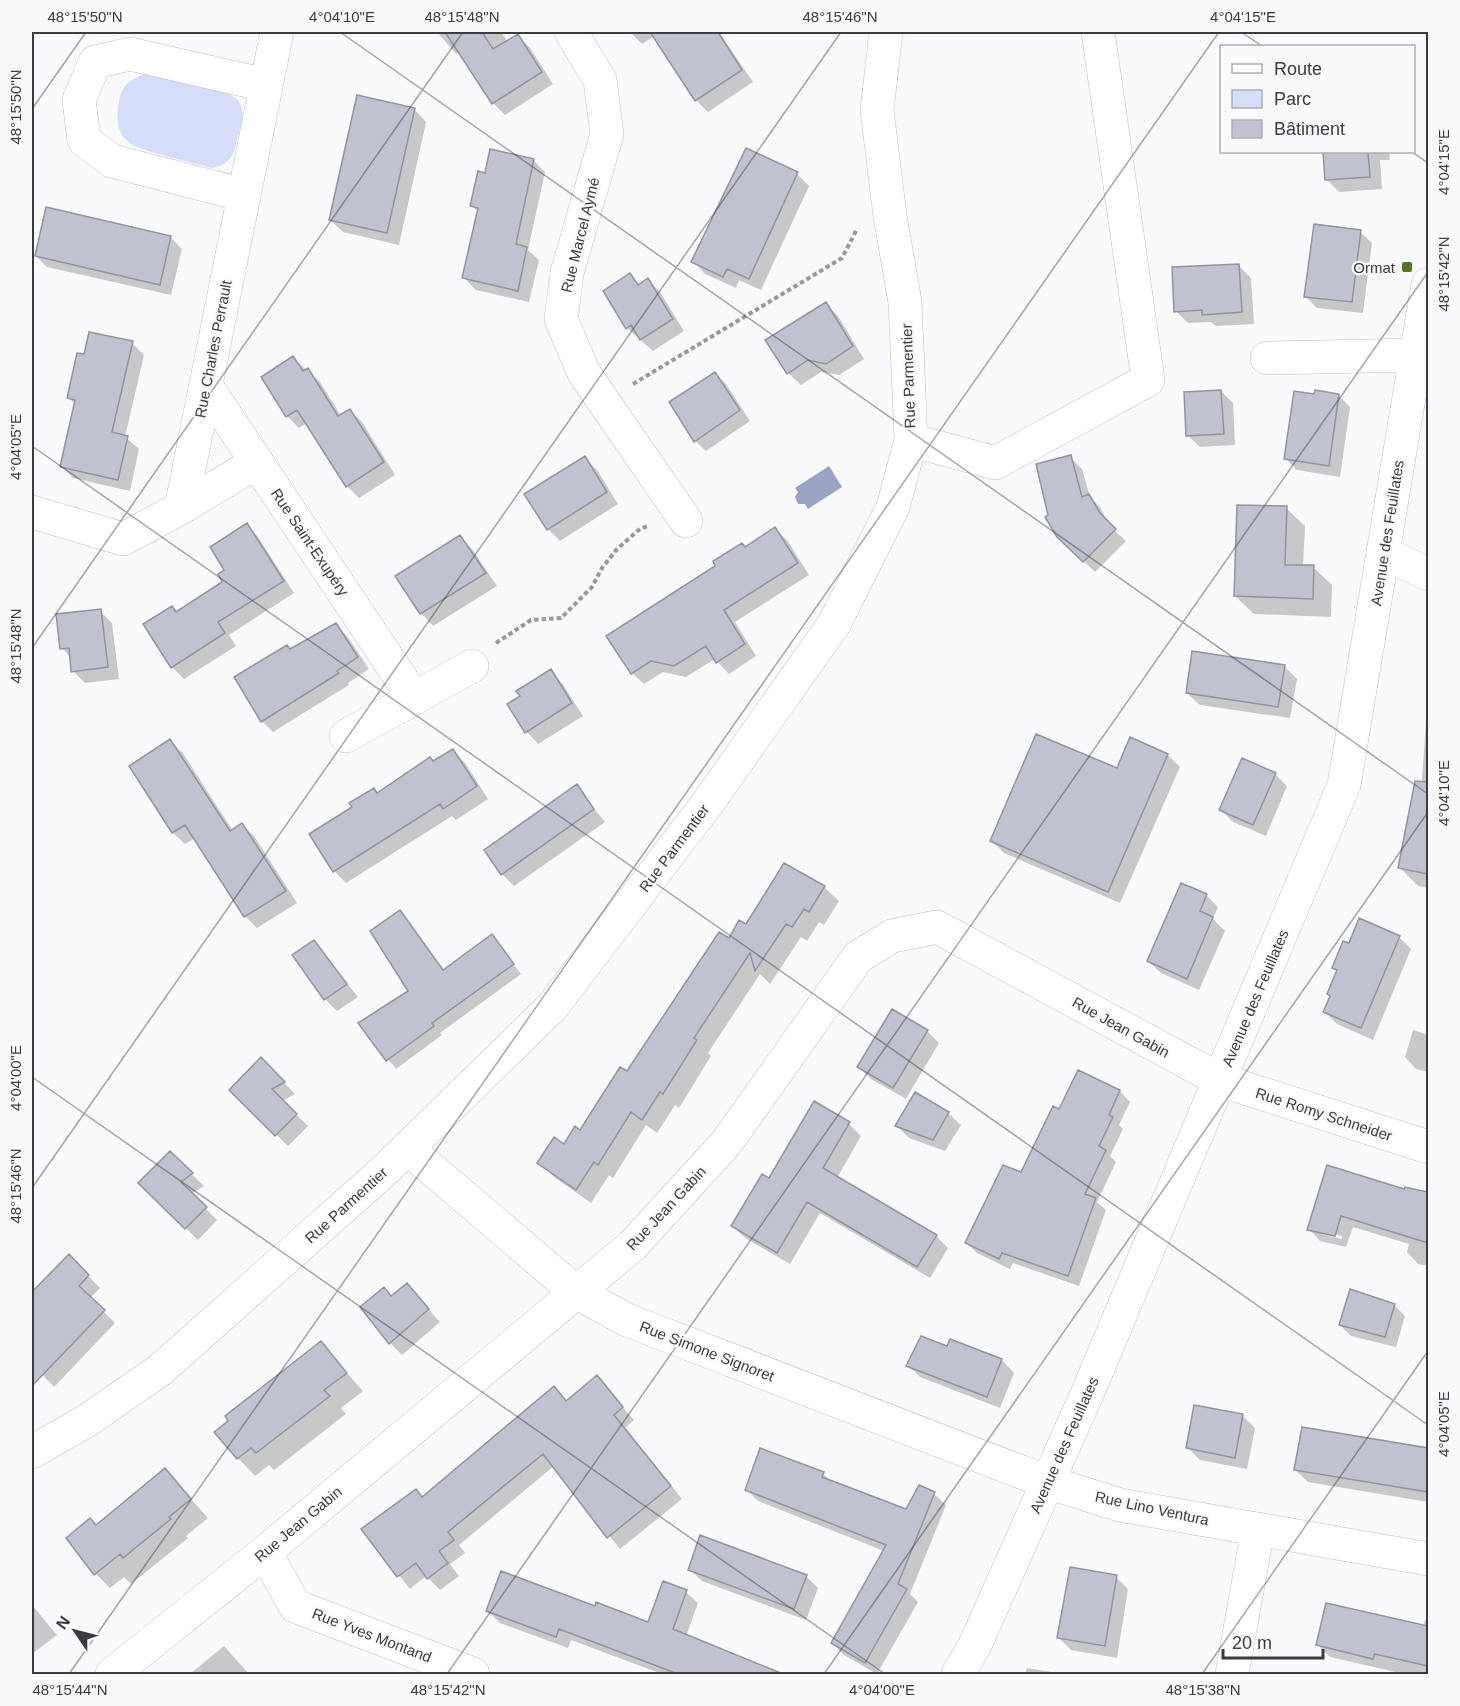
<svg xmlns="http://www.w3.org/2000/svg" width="1460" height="1706" font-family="Helvetica,sans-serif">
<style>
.green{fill:#d6ddfa}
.water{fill:#9ba3c2}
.shadow{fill:#0003;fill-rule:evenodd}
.building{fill:#c0c3cf;stroke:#91949f;stroke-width:1.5}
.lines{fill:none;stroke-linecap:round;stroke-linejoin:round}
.minor-casing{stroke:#babdc9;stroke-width:34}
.path{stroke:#97989c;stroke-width:4;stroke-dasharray:4.5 3;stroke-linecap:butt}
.minor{stroke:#fff;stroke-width:33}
.ticks{fill:none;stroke:#3b3c41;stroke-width:1.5;stroke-opacity:0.45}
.poi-dot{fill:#597122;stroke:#fafafd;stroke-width:2}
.labels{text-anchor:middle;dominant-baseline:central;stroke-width:4.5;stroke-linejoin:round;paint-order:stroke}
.street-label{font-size:15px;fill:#3b3c41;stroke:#fafafd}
.poi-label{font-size:15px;fill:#3b3c41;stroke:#fafafd;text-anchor:end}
.neatline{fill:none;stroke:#3b3c41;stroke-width:2}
.ticks-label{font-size:15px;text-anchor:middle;fill:#3b3c41}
</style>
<rect width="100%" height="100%" fill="#fafafd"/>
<path class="green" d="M 145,74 C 169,79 235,82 242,108 C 244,117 239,131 237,140 C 234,156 229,165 212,168 C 194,163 145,152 131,144 C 116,134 116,117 119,102 C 121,86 130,79 145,74 Z"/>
<path class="water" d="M 829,466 L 842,487 L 808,509 L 805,504 L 798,504 L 795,497 L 798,492 L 795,488 Z"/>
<path class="shadow" d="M 437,32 L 501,32 L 508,42 L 518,36 L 530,48 L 553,84 L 505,115 L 493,103 L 459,51 L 456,54 Z
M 630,32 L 661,32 L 642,44 Z
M 696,32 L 719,32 L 753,82 L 708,112 L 696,100 L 665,51 Z
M 414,109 L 426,122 L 399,245 L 343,232 L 330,220 Z
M 1325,152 L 1389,152 L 1390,160 L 1380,160 L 1382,189 L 1339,192 L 1327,180 Z
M 533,160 L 545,172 L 528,250 L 539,260 L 529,302 L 476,290 L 464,278 L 479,212 L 472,206 L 486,174 Z
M 797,174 L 809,186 L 761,290 L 739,280 L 736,288 L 705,274 L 693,261 Z
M 1360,232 L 1372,243 L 1363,313 L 1317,308 L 1305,296 Z
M 171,238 L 182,249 L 171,295 L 47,267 L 36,256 Z
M 1239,266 L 1251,278 L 1254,324 L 1216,326 L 1211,322 L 1188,323 L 1176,311 Z
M 630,275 L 640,285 L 648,280 L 660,292 L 684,331 L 653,351 L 627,328 Z
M 826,304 L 838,316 L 864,359 L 839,375 L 821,372 L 801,385 L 788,373 Z
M 132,343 L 144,355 L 125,437 L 139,449 L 130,491 L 73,478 L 61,466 L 75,404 L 69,398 L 85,356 Z
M 293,358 L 320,382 L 341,416 L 350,410 L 362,422 L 395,475 L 359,498 L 347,486 L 307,423 L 299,428 L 287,416 L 263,378 Z
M 715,374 L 726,384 L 750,421 L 706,451 L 695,441 Z
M 1221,391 L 1233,403 L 1235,445 L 1200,447 L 1187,435 Z
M 1338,395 L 1350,407 L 1340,477 L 1297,470 L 1285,458 Z
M 1070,457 L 1082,469 L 1090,497 L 1100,507 L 1110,526 L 1126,541 L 1095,572 L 1058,536 Z
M 584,458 L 597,470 L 618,504 L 560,541 L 548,529 L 527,495 Z
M 1286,508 L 1305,526 L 1303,567 L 1313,567 L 1332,585 L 1331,617 L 1254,614 L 1235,596 Z
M 247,525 L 258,537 L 294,593 L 229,635 L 236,646 L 184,679 L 172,667 L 177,613 L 224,583 L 226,570 Z
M 775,529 L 787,540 L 809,575 L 735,622 L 756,656 L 729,674 L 715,659 L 686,677 L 663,672 L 644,684 L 632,673 L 745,548 Z
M 460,537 L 472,549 L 497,586 L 433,626 L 421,613 L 397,576 Z
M 100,611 L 112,623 L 119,679 L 85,683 L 73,671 L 71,658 L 62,648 Z
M 336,625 L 347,636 L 369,669 L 348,683 L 349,685 L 273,732 L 262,721 L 290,651 Z
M 1284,666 L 1297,679 L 1290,718 L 1200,705 L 1187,693 Z
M 550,671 L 562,683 L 583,716 L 538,744 L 527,732 L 509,704 Z
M 1426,722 L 1428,722 L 1428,787 L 1422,780 Z
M 1131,739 L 1168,755 L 1180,767 L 1120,903 L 1004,853 L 992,841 L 1118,770 Z
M 170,741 L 182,752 L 233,831 L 242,825 L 254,836 L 297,903 L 257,928 L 245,916 L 195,838 L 185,844 L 173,833 L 131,766 Z
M 453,751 L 465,763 L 488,799 L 456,820 L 452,816 L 346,883 L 334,871 L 354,807 L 374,790 L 378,794 Z
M 1275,774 L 1287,786 L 1266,836 L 1233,822 L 1221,810 Z
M 576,786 L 605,822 L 514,886 L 502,874 Z
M 1408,825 L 1428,828 L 1428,888 L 1418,886 L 1400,868 Z
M 824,887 L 839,901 L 824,925 L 819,922 L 807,941 L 801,937 L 770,984 L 760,974 L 708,1053 L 711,1056 L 679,1108 L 675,1105 L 657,1133 L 646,1125 L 613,1178 L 609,1175 L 591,1203 L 554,1177 L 539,1163 L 581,1132 L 729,940 L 746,927 Z
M 1206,895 L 1218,907 L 1213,919 L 1225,931 L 1199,990 L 1161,973 L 1148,961 Z
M 399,912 L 445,971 L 492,936 L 521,974 L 440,1033 L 442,1035 L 396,1069 L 360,1023 L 410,992 Z
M 1399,937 L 1411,949 L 1373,1040 L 1337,1024 L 1325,1012 L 1338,972 L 1333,968 L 1349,945 Z
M 314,942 L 358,997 L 337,1011 L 325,999 Z
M 892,1011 L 927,1031 L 939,1043 L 906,1099 L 871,1079 L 859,1067 Z
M 1413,1030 L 1428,1035 L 1428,1072 L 1416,1069 L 1405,1057 Z
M 261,1059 L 295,1094 L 282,1101 L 308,1126 L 288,1146 L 231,1090 Z
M 1120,1091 L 1130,1102 L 1119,1125 L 1123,1129 L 1110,1156 L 1116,1162 L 1097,1202 L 1106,1210 L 1079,1286 L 1013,1263 L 1010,1269 L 977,1253 L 967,1243 L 1022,1173 L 1060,1111 Z
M 948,1113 L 961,1125 L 945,1151 L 909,1138 L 897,1126 Z
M 849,1124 L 861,1136 L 837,1178 L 936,1236 L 948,1248 L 930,1278 L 820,1213 L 790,1264 L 745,1238 L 733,1226 L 769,1180 Z
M 170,1153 L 204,1186 L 191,1194 L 217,1220 L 198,1240 L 140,1183 Z
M 1328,1167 L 1405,1191 L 1406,1188 L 1428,1194 L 1428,1266 L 1418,1264 L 1407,1252 L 1409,1244 L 1353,1227 L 1346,1247 L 1320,1241 L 1309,1229 ZM 1321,1231 L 1342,1236 L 1342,1239 L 1321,1234 Z
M 69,1256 L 100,1288 L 90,1298 L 115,1323 L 54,1387 L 32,1364 L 32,1294 Z
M 407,1285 L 440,1322 L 402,1355 L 390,1343 L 392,1298 Z
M 1394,1305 L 1405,1316 L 1396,1347 L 1351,1336 L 1340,1325 Z
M 951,1341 L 1002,1360 L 1014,1373 L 1000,1408 L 920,1377 L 908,1365 L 948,1348 Z
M 320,1343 L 363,1391 L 341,1408 L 346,1414 L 274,1470 L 269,1465 L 255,1476 L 238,1458 Z
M 597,1377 L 634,1420 L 625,1428 L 682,1499 L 620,1549 L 554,1466 L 459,1545 L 465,1553 L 450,1564 L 459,1576 L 440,1590 L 426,1576 L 410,1589 L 363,1530 L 416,1491 L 423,1498 L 554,1388 L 567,1402 Z
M 1243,1416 L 1255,1428 L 1247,1469 L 1200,1460 L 1188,1448 Z
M 1303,1429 L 1428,1450 L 1428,1502 L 1308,1482 L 1295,1470 Z
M 165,1470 L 208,1518 L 186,1536 L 188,1538 L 131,1584 L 124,1577 L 110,1588 L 93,1571 L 97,1526 Z
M 823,1474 L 832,1482 L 907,1511 L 934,1494 L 946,1505 L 910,1594 L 918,1602 L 877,1674 L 844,1655 L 832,1643 L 884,1551 L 758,1501 L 746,1489 Z
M 689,1569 L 806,1576 L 818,1588 L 806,1620 L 702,1581 Z
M 1116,1577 L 1128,1589 L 1117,1658 L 1071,1650 L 1059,1638 Z
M 686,1592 L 698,1603 L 686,1636 L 770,1670 L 775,1674 L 662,1674 L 571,1640 L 568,1648 L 500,1623 L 488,1611 L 596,1608 L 648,1624 Z
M 32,1605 L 57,1635 L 32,1654 Z
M 1425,1620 L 1428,1621 L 1428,1674 L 1404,1674 L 1330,1657 L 1318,1645 L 1423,1626 Z
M 224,1646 L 249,1674 L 190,1674 Z
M 1027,1668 L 1064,1674 L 1025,1674 Z"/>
<path class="building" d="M 445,32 L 482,32 L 493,49 L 518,34 L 542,72 L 492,104 Z
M 650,32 L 718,32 L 742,70 L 695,101 Z
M 357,95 L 415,108 L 387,233 L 329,220 Z
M 746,148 L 798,172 L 749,279 L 727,269 L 723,277 L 691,262 Z
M 490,149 L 534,159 L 516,244 L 527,247 L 518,291 L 462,278 L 478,208 L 470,206 L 478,171 L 485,173 Z
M 1323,152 L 1368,152 L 1370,177 L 1325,180 Z
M 46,207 L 171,236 L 160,285 L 35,256 Z
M 1314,224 L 1361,230 L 1352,302 L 1304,297 Z
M 1239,264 L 1242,312 L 1202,315 L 1202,310 L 1174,312 L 1172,267 Z
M 630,273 L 638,285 L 648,278 L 673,319 L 640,340 L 631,325 L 626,329 L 603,291 Z
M 826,302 L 853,346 L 826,364 L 808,360 L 787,374 L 765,340 Z
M 89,332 L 133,341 L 112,432 L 128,436 L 118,480 L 60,467 L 75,400 L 67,398 L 77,353 L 84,354 Z
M 293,356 L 303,371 L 308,368 L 338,416 L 350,409 L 384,462 L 346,487 L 297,410 L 286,417 L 261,377 Z
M 715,372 L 740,410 L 694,442 L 669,402 Z
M 1221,390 L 1224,434 L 1186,436 L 1184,392 Z
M 1315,390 L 1339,394 L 1329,466 L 1284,459 L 1294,391 L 1314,394 Z
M 1071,455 L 1082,497 L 1089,494 L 1100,513 L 1116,529 L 1083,562 L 1057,537 L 1045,517 L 1048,515 L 1036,464 Z
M 585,456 L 607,492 L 547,530 L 524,494 Z
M 1237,505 L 1287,506 L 1285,565 L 1314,565 L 1313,599 L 1234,596 Z
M 247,523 L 284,581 L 218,622 L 225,633 L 171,668 L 143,624 L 172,606 L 176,612 L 222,582 L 218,574 L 224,570 L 210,547 Z
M 775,527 L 798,563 L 724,610 L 745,644 L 716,663 L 706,646 L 674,666 L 651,661 L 631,674 L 606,636 L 715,566 L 713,561 L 742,543 L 745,547 Z
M 460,535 L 486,573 L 420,614 L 395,576 Z
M 101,609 L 108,667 L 71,672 L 69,648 L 60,649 L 56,614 Z
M 336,623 L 358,657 L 337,671 L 339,673 L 261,722 L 234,677 L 287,645 L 290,649 Z
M 1192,651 L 1285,665 L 1278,707 L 1186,693 Z
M 551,669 L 572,703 L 525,733 L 507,704 L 520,696 L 516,691 Z
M 1036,734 L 1117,768 L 1130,737 L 1168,754 L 1108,892 L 990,841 Z
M 170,739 L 230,831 L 242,823 L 286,891 L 244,917 L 185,825 L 172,833 L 129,766 Z
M 453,749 L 477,786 L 443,809 L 440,804 L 333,872 L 309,834 L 352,807 L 349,803 L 374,788 L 377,793 L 430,757 L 433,761 Z
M 1242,758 L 1276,773 L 1253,825 L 1219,810 Z
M 1415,781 L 1428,782 L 1428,874 L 1398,868 Z
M 577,784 L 594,809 L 501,875 L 484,850 Z
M 784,863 L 825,886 L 809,912 L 804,909 L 792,927 L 786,924 L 755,971 L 750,953 L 694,1038 L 697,1040 L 663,1094 L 660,1092 L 642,1120 L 631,1112 L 598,1165 L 594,1162 L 576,1190 L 537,1163 L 554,1137 L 564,1144 L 575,1126 L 580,1130 L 620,1067 L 627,1071 L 719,932 L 729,938 L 739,920 L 746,924 Z
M 1181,883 L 1207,894 L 1200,911 L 1213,917 L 1187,979 L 1147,961 Z
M 400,910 L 443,970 L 492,934 L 514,964 L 432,1023 L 434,1026 L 386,1061 L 358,1023 L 408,991 L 370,931 Z
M 1359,918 L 1400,936 L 1361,1028 L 1323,1012 L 1330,996 L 1327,994 L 1337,970 L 1332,968 L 1343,941 L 1349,943 Z
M 314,940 L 347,984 L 324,1000 L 292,955 Z
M 892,1009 L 928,1030 L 893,1088 L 857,1067 Z
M 261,1057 L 285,1082 L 272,1089 L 297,1114 L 275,1136 L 229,1090 Z
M 1078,1070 L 1120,1090 L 1109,1115 L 1113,1117 L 1099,1146 L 1106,1150 L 1085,1194 L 1096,1198 L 1068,1276 L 1002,1253 L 999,1259 L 965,1243 L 1003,1165 L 1021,1172 L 1053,1106 L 1059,1109 Z
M 915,1092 L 949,1112 L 933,1140 L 895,1126 Z
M 814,1101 L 850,1122 L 823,1168 L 937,1235 L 917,1267 L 807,1202 L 777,1253 L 731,1226 L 762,1174 L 769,1178 Z
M 170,1151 L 193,1173 L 181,1182 L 207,1207 L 185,1229 L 138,1183 Z
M 1327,1165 L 1404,1189 L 1405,1187 L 1428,1192 L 1428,1243 L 1341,1216 L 1335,1236 L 1307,1230 Z
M 69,1254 L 89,1275 L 79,1286 L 105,1310 L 32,1386 L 32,1292 Z
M 407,1283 L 429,1309 L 389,1344 L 360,1307 L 384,1287 L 391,1296 Z
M 1350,1289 L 1395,1304 L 1385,1337 L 1339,1325 Z
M 921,1336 L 947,1346 L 950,1339 L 1002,1359 L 987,1397 L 906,1366 Z
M 321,1341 L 347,1373 L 324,1390 L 330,1396 L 256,1453 L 251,1448 L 237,1459 L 214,1432 L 228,1421 L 225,1416 Z
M 597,1375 L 623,1407 L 614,1415 L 671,1486 L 607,1538 L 543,1454 L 448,1532 L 454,1540 L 439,1551 L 448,1563 L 427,1579 L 416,1563 L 397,1577 L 361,1529 L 416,1489 L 422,1497 L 554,1386 L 566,1401 Z
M 1194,1405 L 1243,1414 L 1235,1458 L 1186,1448 Z
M 1302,1427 L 1428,1448 L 1428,1492 L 1294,1470 Z
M 760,1448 L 824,1472 L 822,1477 L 906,1509 L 919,1485 L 935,1492 L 898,1584 L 907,1589 L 865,1663 L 831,1643 L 886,1545 L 745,1490 Z
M 165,1468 L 191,1499 L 169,1517 L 171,1519 L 123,1558 L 120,1554 L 94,1575 L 66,1538 L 90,1518 L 96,1525 Z
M 700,1535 L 807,1575 L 794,1609 L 688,1570 Z
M 1070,1567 L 1117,1575 L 1105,1646 L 1057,1638 Z
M 501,1571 L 595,1606 L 596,1602 L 648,1622 L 663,1581 L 687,1590 L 673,1629 L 783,1674 L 678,1674 L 559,1629 L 556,1637 L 486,1611 Z
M 1326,1603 L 1428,1626 L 1428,1666 L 1375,1654 L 1373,1659 L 1316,1645 Z"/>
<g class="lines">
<defs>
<path id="minor" d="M 571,32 L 600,80 L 607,134 L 567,273 L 561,319 L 584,373 L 686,521
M 244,195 L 112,161 L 84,140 L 79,100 L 95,62 L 130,54 L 266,85
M 1267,358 L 1417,355
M 206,386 L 414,698
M 911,440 L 995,463 L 1148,380 L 1098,32
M 181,508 L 257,462
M 32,512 L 123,539 L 181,508 L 277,32
M 1384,553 L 1428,574
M 346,736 L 472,666
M 407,1148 L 576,1292 L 627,1320 L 1047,1482 L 1120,1505 L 1428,1559
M 32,1452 L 88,1420 L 160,1370 L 385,1170 L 552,1007 L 707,804 L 834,624 L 893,507 L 911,440 L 905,302 L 890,216 L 877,110 L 886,32
M 265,1552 L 295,1606 L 473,1674
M 112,1674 L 265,1552 L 633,1245 L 727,1142 L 858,957 L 892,936 L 937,927 L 1220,1080 L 1428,1147
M 958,1674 L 974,1647 L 1087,1394 L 1344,785 L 1428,284
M 1232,1674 L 1258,1529"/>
</defs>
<use href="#minor" class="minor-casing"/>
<path class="path" d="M 633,384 L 842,258 L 857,229
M 496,643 L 531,620 L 561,618 L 592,587 L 602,568 L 617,549 L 641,528 L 649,526"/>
<use href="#minor" class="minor"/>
</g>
<path class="ticks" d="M 340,32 L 1428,794M 1241,32 L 1262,46M 32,109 L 86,32M 1412,152 L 1428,163M 32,446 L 1428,1425M 32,648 L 463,32M 32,1077 L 885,1674M 32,1188 L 841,32M 69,1674 L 1219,32M 447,1674 L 1428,272M 824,1674 L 1428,812M 1202,1674 L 1428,1351"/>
<rect class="poi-dot" x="1401" y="261" width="12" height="12" rx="3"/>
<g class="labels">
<g class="street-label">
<text transform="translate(580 235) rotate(-76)">Rue Marcel Aymé</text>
<text transform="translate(213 349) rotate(-79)">Rue Charles Perrault</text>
<text transform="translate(908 376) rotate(-92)">Rue Parmentier</text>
<text transform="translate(1387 533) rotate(-81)">Avenue des Feuillates</text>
<text transform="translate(310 542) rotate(56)">Rue Saint-Exupéry</text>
<text transform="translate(674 848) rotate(-53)">Rue Parmentier</text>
<text transform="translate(1255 998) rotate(-67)">Avenue des Feuillates</text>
<text transform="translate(1121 1027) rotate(29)">Rue Jean Gabin</text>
<text transform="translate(1324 1114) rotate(18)">Rue Romy Schneider</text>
<text transform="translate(346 1205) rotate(-42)">Rue Parmentier</text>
<text transform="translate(666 1208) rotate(-47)">Rue Jean Gabin</text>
<text transform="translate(707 1351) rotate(21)">Rue Simone Signoret</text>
<text transform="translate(1064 1445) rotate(-66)">Avenue des Feuillates</text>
<text transform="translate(1152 1508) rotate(12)">Rue Lino Ventura</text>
<text transform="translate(298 1524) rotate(-40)">Rue Jean Gabin</text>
<text transform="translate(372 1635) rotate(21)">Rue Yves Montand</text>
</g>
<g class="poi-label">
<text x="1395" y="267">Ormat</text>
</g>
</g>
<rect width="1460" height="1706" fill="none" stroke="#fafafd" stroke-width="66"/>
<rect x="1220" y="45" width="195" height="108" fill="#fafafd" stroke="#aeaeb2" stroke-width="1.5"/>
<rect x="1232" y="64" width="30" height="9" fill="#ffffff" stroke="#aeaeb2" stroke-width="1.5"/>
<text x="1274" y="75" font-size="18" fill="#3b3c41">Route</text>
<rect x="1232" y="90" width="30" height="18" fill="#d6ddfa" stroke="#aeaeb2" stroke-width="1.5"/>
<text x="1274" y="105" font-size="18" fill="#3b3c41">Parc</text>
<rect x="1232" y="120" width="30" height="18" fill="#c0c3cf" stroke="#aeaeb2" stroke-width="1.5"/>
<text x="1274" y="135" font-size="18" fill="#3b3c41">Bâtiment</text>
<g transform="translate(75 1631) rotate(305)" stroke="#fafafd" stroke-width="4.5" paint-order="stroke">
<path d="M0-4.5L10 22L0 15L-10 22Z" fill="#3b3c41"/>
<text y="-9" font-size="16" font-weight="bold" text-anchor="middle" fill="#3b3c41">N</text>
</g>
<path d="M1223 1649v9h100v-9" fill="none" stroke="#3b3c41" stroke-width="3"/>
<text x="1232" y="1649" font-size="18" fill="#3b3c41" stroke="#fafafd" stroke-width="4.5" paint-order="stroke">20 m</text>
<rect x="33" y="33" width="1394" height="1640" class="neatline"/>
<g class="ticks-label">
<text x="85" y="22">48°15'50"N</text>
<text x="342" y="22">4°04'10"E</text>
<text x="462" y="22">48°15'48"N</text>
<text x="840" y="22">48°15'46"N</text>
<text x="1243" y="22">4°04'15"E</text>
<text transform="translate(16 107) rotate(-90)" y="5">48°15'50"N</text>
<text transform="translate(1444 162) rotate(-90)" y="5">4°04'15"E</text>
<text transform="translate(1444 274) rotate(-90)" y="5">48°15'42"N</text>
<text transform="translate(16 447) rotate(-90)" y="5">4°04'05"E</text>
<text transform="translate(16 646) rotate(-90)" y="5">48°15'48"N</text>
<text transform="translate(1444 793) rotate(-90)" y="5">4°04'10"E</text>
<text transform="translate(16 1078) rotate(-90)" y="5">4°04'00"E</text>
<text transform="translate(16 1186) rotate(-90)" y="5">48°15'46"N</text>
<text transform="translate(1444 1424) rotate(-90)" y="5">4°04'05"E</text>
<text x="70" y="1695">48°15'44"N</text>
<text x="448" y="1695">48°15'42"N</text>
<text x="882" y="1695">4°04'00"E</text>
<text x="1203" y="1695">48°15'38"N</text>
</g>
</svg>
